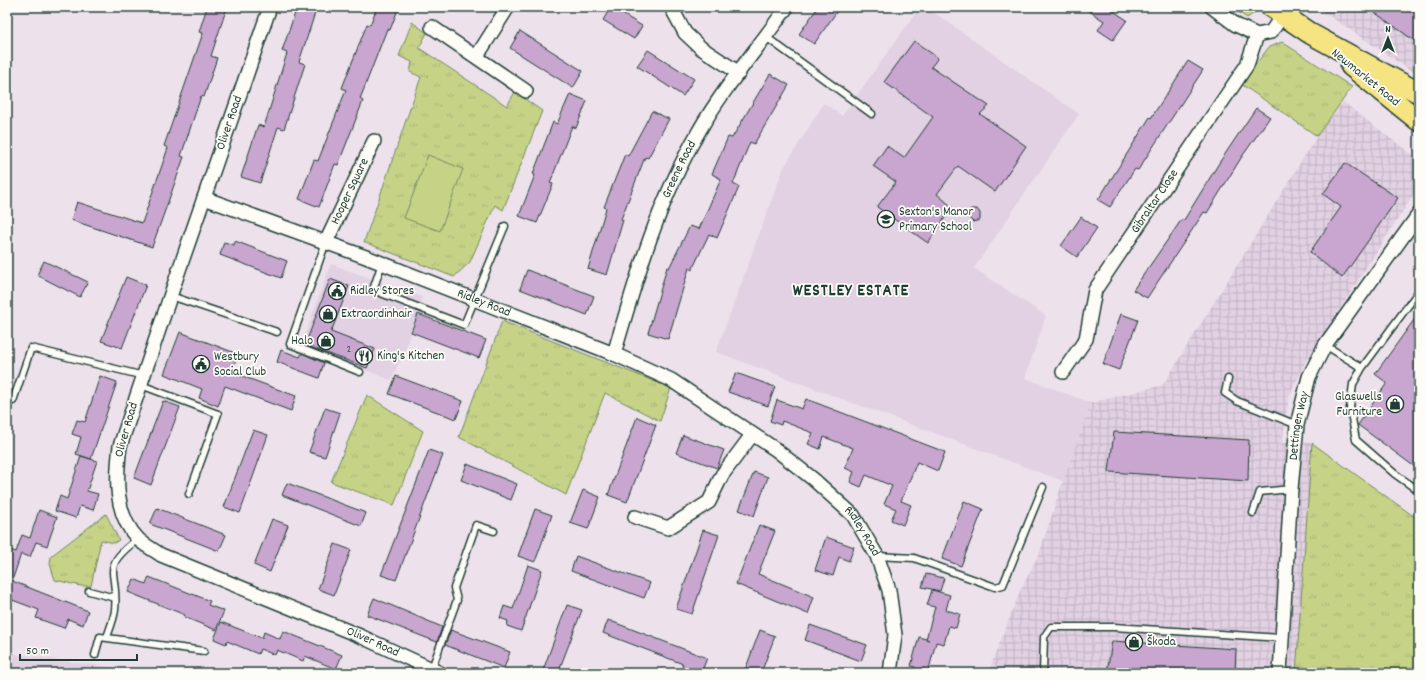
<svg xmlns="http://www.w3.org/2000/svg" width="1426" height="680" font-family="Dekko,sans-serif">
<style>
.built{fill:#e2d0e3}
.industrial{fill:url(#industrial-grid)}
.grass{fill:url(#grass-tufts);stroke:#72885e}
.garden{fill:#c6d387;stroke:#72885e}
.building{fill:#c8a6cf;stroke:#1f3d34}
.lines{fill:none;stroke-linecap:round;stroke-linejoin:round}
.service-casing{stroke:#1f3d34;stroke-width:9}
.minor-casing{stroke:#1f3d34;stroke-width:16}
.primary-casing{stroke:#1f3d34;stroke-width:23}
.service{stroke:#fdfcf7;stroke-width:6}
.minor{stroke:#fdfcf7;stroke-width:13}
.primary{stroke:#f6e381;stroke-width:20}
.labels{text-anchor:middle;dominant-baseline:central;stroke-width:3.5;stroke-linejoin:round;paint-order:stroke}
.number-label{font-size:11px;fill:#49575b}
.street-label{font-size:13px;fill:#1f3d34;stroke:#fdfcf7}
.poi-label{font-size:13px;fill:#1f3d34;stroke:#fdfcf7;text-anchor:start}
.district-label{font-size:17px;font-weight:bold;letter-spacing:1px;fill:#1f3d34;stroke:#fdfcf7}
</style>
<defs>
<pattern id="industrial-grid" width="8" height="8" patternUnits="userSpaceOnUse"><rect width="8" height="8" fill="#e2d0e3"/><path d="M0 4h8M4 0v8" fill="none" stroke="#c1b4c3"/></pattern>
<pattern id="grass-tufts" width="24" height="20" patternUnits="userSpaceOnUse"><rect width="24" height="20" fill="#c6d387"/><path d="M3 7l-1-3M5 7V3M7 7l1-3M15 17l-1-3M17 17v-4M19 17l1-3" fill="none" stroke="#aab675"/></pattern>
</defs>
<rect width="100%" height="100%" fill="#ede2eb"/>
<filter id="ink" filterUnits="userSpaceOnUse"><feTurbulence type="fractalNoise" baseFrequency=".025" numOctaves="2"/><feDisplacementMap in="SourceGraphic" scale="8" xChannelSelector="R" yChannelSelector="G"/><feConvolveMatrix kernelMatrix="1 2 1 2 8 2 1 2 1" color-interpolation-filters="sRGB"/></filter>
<g filter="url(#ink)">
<path class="built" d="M 920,7 L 926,7 L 1079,114 L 974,268 L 1046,316 L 1025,378 L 1091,403 L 1063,481 L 716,352 L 783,169 L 824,103 L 842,116 Z
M 331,264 L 422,297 L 405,350 L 391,380 L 301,345 Z
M 7,653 L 152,673 L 7,673 Z"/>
<path class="industrial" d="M 1316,7 L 1419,7 L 1419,76 Z
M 1343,102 L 1419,160 L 1419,186 L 1305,363 L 1289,397 L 1282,443 L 1312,443 L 1419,520 L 1419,673 L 988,673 L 1020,591 L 1039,554 L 1063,481 L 1091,403 L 1163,385 L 1317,136 Z"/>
<path class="grass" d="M 1231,7 L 1252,7 L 1257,11 L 1247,18 Z
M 412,22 L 427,33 L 419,48 L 507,106 L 515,92 L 542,111 L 503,210 L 495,205 L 470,262 L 454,277 L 364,242 L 421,77 L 410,72 L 412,62 L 399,56 Z
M 1282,42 L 1352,87 L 1317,136 L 1241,84 L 1269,47 Z
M 502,321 L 671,388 L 660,421 L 605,393 L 566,495 L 459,437 Z
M 367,395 L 423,431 L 394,505 L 331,482 Z
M 1312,443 L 1419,520 L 1419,673 L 1296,673 Z
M 106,514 L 119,540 L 114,543 L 101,540 L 91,586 L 81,586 L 55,580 L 50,564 L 51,556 Z"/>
<path class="garden" d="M 428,155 L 463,169 L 440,231 L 404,218 Z"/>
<path class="building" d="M 207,7 L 227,7 L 211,56 L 217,58 L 204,97 L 201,96 L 181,156 L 184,157 L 152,247 L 71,220 L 77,202 L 142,223 L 168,148 L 164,146 L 203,33 L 199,32 Z
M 297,7 L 317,7 L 299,62 L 305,64 L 284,129 L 278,127 L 260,183 L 241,177 L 258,125 L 264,127 L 287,53 L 282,51 Z
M 377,7 L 399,7 L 390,30 L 387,29 L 360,99 L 363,101 L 338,165 L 335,164 L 319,207 L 299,199 L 314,160 L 318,161 L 346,90 L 342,88 L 367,24 L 370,25 Z
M 611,7 L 642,26 L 634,39 L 603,20 Z
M 818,7 L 840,7 L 814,44 L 799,34 Z
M 1083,7 L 1107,7 L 1127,20 L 1113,40 L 1098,30 L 1104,21 Z
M 1367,7 L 1419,7 L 1419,44 Z
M 520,31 L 583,71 L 573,88 L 510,48 Z
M 914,41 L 938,58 L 931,67 L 989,106 L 980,114 L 1026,146 L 995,192 L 958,166 L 937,194 L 952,207 L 928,243 L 877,207 L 896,182 L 873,166 L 887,146 L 904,158 L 933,117 L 884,82 Z
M 648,50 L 694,79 L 683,96 L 637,66 Z
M 1188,61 L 1203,70 L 1138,170 L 1135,169 L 1110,207 L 1098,200 L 1150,117 L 1151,118 Z
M 770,74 L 789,85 L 754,144 L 750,142 L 733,184 L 739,187 L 717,238 L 709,234 L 692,270 L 689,268 L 668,339 L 648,333 L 667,267 L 669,268 L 690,226 L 699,229 L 721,179 L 712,174 L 728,137 L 732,138 Z
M 570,94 L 587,101 L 576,128 L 572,126 L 550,183 L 553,184 L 537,223 L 519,216 L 535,175 L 533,174 L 553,122 L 557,124 Z
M 1256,108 L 1270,117 L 1241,158 L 1207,213 L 1204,212 L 1147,298 L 1133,290 L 1182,219 L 1184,220 L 1219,163 Z
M 652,111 L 669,119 L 648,158 L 645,157 L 621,219 L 623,220 L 607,275 L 588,269 L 606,208 L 604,207 L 625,154 L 628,156 Z
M 1345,163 L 1398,198 L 1342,278 L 1310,252 L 1341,207 L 1323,194 Z
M 971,209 L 977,209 L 980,213 L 980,220 L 973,222 L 969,218 L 966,213 Z
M 1081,217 L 1097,228 L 1077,257 L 1061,246 Z
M 235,241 L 287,261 L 281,278 L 220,255 L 224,242 L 234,245 Z
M 44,261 L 88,282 L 80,297 L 37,275 Z
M 527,270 L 594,296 L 587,315 L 520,289 Z
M 126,277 L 146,285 L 122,348 L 101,341 Z
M 330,279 L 349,286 L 331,332 L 375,349 L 367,368 L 305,345 Z
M 1419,313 L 1419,470 L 1358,425 L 1387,383 L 1375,374 Z
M 418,314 L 486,340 L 479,358 L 411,332 Z
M 1121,314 L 1138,320 L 1119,370 L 1103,364 Z
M 180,332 L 238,354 L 231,372 L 296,396 L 291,411 L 225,386 L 218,406 L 199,398 L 202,389 L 164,374 Z
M 281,350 L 300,357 L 302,353 L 324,363 L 319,378 L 277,362 Z
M 736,373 L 775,387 L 768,406 L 728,392 Z
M 100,376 L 117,382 L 91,459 L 76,454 L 81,437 L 72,434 L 77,420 L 85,422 Z
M 396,376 L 463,401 L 456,419 L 389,394 Z
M 806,399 L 945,452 L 938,471 L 917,462 L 901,501 L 911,505 L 903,525 L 891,520 L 896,509 L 884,504 L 892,486 L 866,475 L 861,487 L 850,482 L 854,472 L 845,468 L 853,448 L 824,437 L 820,449 L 808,444 L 813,433 L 782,421 L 781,425 L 770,421 L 777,400 L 802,409 Z
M 163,401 L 180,407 L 151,485 L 134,478 Z
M 325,408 L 340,413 L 325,457 L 309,452 Z
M 637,417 L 656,425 L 627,502 L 608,495 Z
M 253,430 L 268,435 L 240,513 L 224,507 Z
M 1114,432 L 1249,440 L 1248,481 L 1109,472 Z
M 683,435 L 724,450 L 717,468 L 676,453 Z
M 429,450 L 443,455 L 396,580 L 381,575 Z
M 81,456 L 97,461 L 87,491 L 98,494 L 93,510 L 80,506 L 76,518 L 55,511 L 60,496 L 67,499 Z
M 467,464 L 517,484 L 511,500 L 461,480 Z
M 754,472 L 768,477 L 754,516 L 739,510 Z
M 287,483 L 366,513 L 361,526 L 282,495 Z
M 583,490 L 600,497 L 588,529 L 570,523 Z
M 964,501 L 983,509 L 961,566 L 942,559 Z
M 157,508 L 226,535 L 219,551 L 150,524 Z
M 535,509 L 552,515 L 535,562 L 518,556 Z
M 39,510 L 57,517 L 47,546 L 36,542 L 30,557 L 21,554 L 12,581 L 88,611 L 83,625 L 68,619 L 64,628 L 36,618 L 39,610 L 7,598 L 9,589 L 7,588 L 7,549 L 16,552 L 22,535 L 30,538 Z
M 272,519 L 288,525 L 270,572 L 254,565 Z
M 759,525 L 775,531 L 758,574 L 814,597 L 808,614 L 736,584 Z
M 703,530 L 719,535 L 692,614 L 676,609 Z
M 826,537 L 854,547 L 849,561 L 839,557 L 833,576 L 815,570 Z
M 335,544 L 351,550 L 334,595 L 318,589 Z
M 576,556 L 650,583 L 644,598 L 571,571 Z
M 528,565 L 542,570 L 521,631 L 507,626 L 508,621 L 500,618 L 504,606 L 513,609 Z
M 926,574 L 944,578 L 940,591 L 922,587 Z
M 149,577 L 210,601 L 208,605 L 224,611 L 216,630 L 184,617 L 185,615 L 128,592 L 134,579 L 146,584 Z
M 932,590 L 950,595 L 946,610 L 960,614 L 956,628 L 949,626 L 944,644 L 936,642 L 928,673 L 914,673 L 915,667 L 911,666 L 919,637 L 929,640 L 926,639 L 935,607 L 927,605 Z
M 374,598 L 442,627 L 437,642 L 367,615 Z
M 567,605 L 582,610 L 558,673 L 542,673 Z
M 608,620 L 707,658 L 701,673 L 680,673 L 683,664 L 603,633 Z
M 221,622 L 262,638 L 264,632 L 280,639 L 283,631 L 342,655 L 336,669 L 305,656 L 303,661 L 277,650 L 275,655 L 260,649 L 258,654 L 227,641 L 226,644 L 214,639 Z
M 810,625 L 867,645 L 861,661 L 805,640 Z
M 451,630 L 510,652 L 504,668 L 445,645 Z
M 760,630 L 775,636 L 761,673 L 744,673 Z
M 1112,641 L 1236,649 L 1235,673 L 1107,673 Z"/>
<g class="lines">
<defs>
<path id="service" d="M 766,37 L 872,114
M 326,242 L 290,344 L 360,372
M 382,263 L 373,290 L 464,325 L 505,226
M 1419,291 L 1362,368 L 1353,384 L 1350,408 L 1356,440 L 1395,474 L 1419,491
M 171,296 L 277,332
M 1325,345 L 1362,368
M 1228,379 L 1225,393 L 1237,401 L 1297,425
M 141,385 L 218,414 L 189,494
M 13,401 L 31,348 L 144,376
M 1253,513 L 1260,492 L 1291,489
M 877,556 L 914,558 L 995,587 L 1003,585 L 1043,487
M 89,591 L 115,598
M 107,637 C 110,628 114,619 115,610 C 119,570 98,569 138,539
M 95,655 L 100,637 L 204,651
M 432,668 L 457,600 L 454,588 L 476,525 L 494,531
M 1043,673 L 1044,637 L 1051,627 L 1114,627 L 1282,638"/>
<g id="minor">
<path id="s1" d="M 270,7 L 178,273 L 120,446 C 116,477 114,514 138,539 C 144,545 154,550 161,555 L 360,636 L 440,673"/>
<path d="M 671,7 L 685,33 L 701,48 L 739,73"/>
<path d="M 1212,7 L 1236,25 L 1257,35 L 1271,32 L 1282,16"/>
<path d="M 432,27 L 526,91"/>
<path d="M 477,56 L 508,7"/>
<path id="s2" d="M 204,198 L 366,257 L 614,354 L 671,380 L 775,449 L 813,479 L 853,515 L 877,556 L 889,590 L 895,635 L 890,673"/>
<path id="s3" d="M 326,242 L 374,141"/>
<path id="s4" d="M 614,354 C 637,275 658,202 699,131 C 724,87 758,48 787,7"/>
<path id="s5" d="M 1063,372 L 1086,339 L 1095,290 L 1247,65 L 1257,35"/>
<path d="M 635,517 L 668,528 L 709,502 L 722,475 L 752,435"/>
<path id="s6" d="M 1280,673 L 1291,489 L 1297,425 L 1309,377 L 1325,345 L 1419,214"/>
</g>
<path id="primary" d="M 1271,7 L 1311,34 L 1419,93
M 1351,66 L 1419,121"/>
</defs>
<use href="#service" class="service-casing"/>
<use href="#minor" class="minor-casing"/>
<use href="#primary" class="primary-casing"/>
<use href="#service" class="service"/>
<use href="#minor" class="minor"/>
<use href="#primary" class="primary"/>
</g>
</g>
<defs>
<symbol id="school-ring" viewBox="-11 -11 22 22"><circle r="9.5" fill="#fdfcf7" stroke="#1f3d34" stroke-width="1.5"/><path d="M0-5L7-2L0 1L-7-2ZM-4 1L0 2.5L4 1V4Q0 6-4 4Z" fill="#1f3d34"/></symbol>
<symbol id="civic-ring" viewBox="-11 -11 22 22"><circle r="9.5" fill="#fdfcf7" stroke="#1f3d34" stroke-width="1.5"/><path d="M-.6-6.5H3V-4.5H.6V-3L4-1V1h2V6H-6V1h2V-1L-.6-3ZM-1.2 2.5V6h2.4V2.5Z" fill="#1f3d34"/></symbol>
<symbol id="shop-ring" viewBox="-11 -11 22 22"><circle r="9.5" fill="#fdfcf7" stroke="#1f3d34" stroke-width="1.5"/><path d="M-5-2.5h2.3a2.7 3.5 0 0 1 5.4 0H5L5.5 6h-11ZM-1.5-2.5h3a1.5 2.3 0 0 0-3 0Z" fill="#1f3d34"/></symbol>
<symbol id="restaurant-ring" viewBox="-11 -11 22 22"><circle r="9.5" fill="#fdfcf7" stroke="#1f3d34" stroke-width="1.5"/><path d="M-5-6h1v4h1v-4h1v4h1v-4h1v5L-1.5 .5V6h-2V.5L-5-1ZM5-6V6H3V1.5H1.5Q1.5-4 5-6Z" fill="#1f3d34"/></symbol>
</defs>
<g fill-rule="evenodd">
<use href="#school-ring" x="876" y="209" width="20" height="20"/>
<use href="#civic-ring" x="327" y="281" width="20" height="20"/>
<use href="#shop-ring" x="318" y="304" width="20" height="20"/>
<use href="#shop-ring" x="316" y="331" width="20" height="20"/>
<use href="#restaurant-ring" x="354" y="346" width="20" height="20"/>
<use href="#civic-ring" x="191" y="354" width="20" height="20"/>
<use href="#shop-ring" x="1385" y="394" width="20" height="20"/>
<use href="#shop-ring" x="1124" y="632" width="20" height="20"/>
</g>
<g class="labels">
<g class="number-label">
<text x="349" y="350">2</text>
</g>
<g class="street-label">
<text transform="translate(1365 78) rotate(39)">Newmarket Road</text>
<text transform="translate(230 123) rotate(-71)">Oliver Road</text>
<text stroke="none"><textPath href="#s4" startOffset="196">Greene Road</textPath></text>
<text stroke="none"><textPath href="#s3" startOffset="56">Hooper Square</textPath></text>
<text stroke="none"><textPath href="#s5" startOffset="197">Gibraltar Close</textPath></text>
<text stroke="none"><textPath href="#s2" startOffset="299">Ridley Road</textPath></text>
<text stroke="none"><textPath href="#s6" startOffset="248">Dettingen Way</textPath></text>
<text transform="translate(127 430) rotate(-74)">Oliver Road</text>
<text stroke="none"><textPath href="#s2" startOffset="747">Ridley Road</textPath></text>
<text stroke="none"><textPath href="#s1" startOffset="819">Oliver Road</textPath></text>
</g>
<g class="poi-label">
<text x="899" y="212">Sexton's Manor<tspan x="899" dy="15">Primary School</tspan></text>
<text x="350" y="291">Ridley Stores</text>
<text x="341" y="314">Extraordinhair</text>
<text x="313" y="341" text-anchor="end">Halo</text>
<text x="377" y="356">King's Kitchen</text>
<text x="214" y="357">Westbury<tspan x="214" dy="15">Social Club</tspan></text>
<text x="1382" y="397" text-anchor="end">Glaswells<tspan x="1382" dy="15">Furniture</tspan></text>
<text x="1147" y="642">Škoda</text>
</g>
<g class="district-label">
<text x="851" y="292">WESTLEY ESTATE</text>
</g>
</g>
<rect width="1426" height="680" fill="none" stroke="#fdfcf7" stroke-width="24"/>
<rect x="12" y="12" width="1402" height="656" fill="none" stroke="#1f3d34" stroke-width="1.5" filter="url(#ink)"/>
<g transform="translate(1388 38)" stroke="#fdfcf7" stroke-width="3" paint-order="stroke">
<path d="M0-3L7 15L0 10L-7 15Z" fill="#1f3d34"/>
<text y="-6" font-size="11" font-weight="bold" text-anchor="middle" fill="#1f3d34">N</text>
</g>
<path d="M20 654v6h117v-6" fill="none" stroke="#1f3d34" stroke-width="2"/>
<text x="26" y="654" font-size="12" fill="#1f3d34" stroke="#fdfcf7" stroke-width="3" paint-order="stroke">50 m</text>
</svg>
